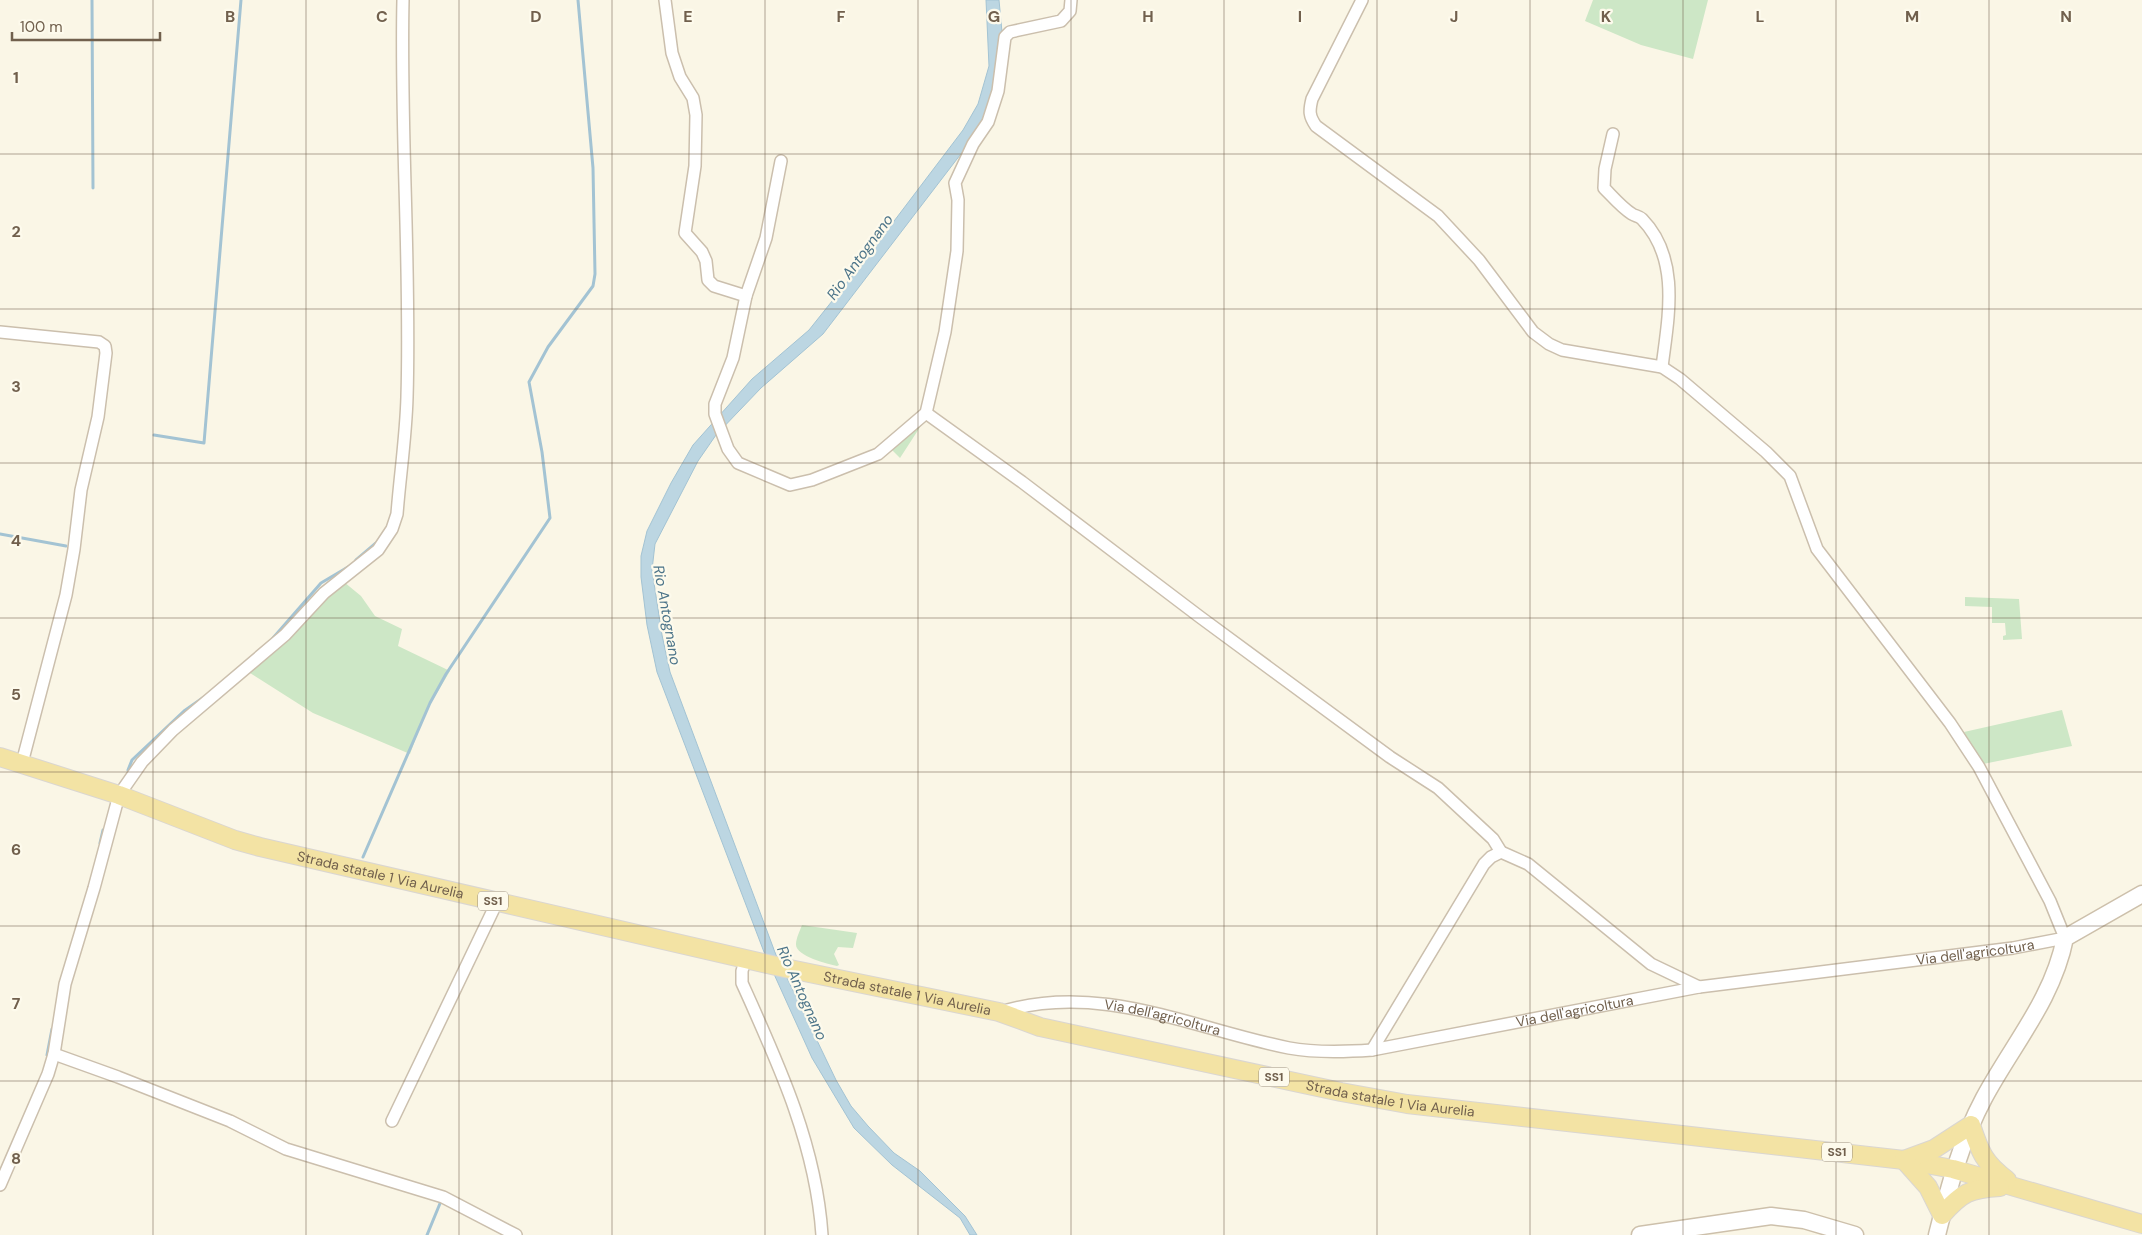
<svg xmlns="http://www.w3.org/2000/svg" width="2142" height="1235" font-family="'DM Sans',sans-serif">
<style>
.green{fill:#cde7c6}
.water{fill:#bcd6e2;stroke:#a3c3d3}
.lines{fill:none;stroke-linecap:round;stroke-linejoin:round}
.stream{stroke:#a3c3d3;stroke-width:3}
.street-casing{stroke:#cbbfad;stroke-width:14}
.secondary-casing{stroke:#cdc0ab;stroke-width:19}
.primary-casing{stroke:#dad6d1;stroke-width:20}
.street{stroke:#fff;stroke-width:11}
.secondary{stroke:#fff;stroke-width:16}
.primary{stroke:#f3e3a4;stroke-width:18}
.grid{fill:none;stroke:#71604d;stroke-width:1;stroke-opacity:0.55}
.labels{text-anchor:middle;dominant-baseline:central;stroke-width:4.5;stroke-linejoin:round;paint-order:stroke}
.shield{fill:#fdfaec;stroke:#9b8e7d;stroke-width:1}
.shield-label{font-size:12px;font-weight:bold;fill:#71604d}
.street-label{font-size:14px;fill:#71604d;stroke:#fdfaec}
.water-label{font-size:15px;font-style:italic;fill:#4c7489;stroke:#fdfaec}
.grid-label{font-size:16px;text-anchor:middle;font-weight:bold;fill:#71604d;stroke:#fdfaec;stroke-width:4.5;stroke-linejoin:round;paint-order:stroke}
</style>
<rect width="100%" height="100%" fill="#faf6e6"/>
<path class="green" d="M 1593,0 L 1708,0 L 1693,59 L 1641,45 L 1585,21 Z
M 924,421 L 900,458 L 892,450 L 894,446 Z
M 344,582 L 361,596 L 375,616 L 402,629 L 398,646 L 450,671 L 425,713 L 410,754 L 313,713 L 250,673 L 286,640 L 325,596 Z
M 1965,597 L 2019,599 L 2022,639 L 2003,640 L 2003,636 L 2006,635 L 2005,623 L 1992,623 L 1992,607 L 1965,606 Z
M 2062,710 L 2072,746 L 1983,764 L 1964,732 Z
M 802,925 L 857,933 L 853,948 L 838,947 L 834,954 L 839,965 L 837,966 C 828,964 795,956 796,944 C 796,939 800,930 802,925 Z"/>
<path class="water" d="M 986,0 L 999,0 L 1002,32 L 997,89 L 980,129 L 823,334 L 761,388 L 716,435 L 698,461 L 655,544 L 652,570 L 662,635 L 670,672 L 776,955 L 836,1080 L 851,1106 L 868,1126 L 894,1153 L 920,1171 L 965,1216 L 977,1235 L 970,1235 L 960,1218 L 892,1165 L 854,1128 L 812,1058 L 764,952 L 657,672 L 647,625 L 641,577 L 641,556 L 647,531 L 671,483 L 693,445 L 752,379 L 809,330 L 860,266 L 963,130 L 978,104 L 989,66 Z"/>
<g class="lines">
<path class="stream" d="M 92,0 L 93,188
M 154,435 L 204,443 L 241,0
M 0,534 L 66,546
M 356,560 L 376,543
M 273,638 L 321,583 L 348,567
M 128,770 L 132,760 L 184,711 L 204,697
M 100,843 L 103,830
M 363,857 L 430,703 L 446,674 L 550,518 L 542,452 L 529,382 L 548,347 L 593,286 L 595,274 L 593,168 L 578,0
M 47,1055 L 52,1029
M 427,1235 L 441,1201"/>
<defs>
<g id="street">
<path d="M 665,0 L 672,53 L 680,77 L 693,98 L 696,115 L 695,166 L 685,233 L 702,252 L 706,261 L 708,280 L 714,286 L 746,296"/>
<path d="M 1613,134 L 1605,169 L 1604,188 C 1612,196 1622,208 1632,214 C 1635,216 1639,216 1642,219 C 1681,259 1668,318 1662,367"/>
<path d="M 781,161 L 766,238 L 746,296 L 733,358 L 715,404 L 715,414 L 728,449 L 738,463 L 790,485 L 812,480 L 878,454 L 926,413 L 945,332 L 957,251 L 958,200 L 955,183 L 973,144 L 988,122 L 998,91 L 1005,37 L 1010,32 L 1061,21 L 1070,11 L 1071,0"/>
<path d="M 0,332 L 99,342 L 105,346 L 106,353 L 98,417 L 81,490 L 74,549 L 66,595 L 22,763"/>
<path d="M 926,413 L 1022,482 L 1200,617 L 1390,757 L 1438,788 L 1493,839 L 1501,852 L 1528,864 L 1651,964 L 1699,987"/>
<path d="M 746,958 L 742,971 L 742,983 C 779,1065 816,1145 822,1235"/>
<path id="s1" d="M 1001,1012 C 1099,981 1194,1029 1289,1048 C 1316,1053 1344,1052 1372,1050 L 1699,987 L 2013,948 L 2065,938 L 2050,901 L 1979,767 L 1950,723 L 1817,549 L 1790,476 L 1766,452 L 1680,379 L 1662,367 L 1562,350 L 1549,344 L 1533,332 L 1479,260 L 1438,216 L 1316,126 C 1309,116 1309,111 1312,99 L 1362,0"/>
<path d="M 1372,1050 L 1484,864 L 1491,857 L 1501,852"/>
<path d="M 54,1054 L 118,1077 L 230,1121 L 286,1149 L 443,1197 L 516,1235"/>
<path d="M 392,1121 L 497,902"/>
<path d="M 0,1185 L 48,1074 L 54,1054 L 65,984 L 94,888 L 119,795 L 142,762 L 173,730 L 285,635 L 324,593 L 378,550 L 392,529 L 397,514 C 400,475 406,436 407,397 C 411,265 400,132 403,0"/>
</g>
<path id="secondary" d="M 1640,1235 L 1771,1216 L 1804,1220 L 1855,1235
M 1937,1235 C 1949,1187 1961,1141 1984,1098 C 2013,1044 2053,999 2065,938 L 2142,894"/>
<g id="primary">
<path id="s2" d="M 0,757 L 119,795 L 235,840 L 260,847 L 785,968 L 999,1012 L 1040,1027 L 1341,1092 L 1407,1104 L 1904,1160 L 1953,1169 L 2142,1224"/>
<path d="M 1904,1160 L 1934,1149 L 1971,1125 C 1980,1152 1984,1163 2007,1180"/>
<path d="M 1904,1160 L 1928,1187 L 1942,1215 C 1962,1192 1970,1189 2000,1187"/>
</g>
</defs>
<use href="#street" class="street-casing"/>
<use href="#secondary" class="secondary-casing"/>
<use href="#primary" class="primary-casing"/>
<use href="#street" class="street"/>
<use href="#secondary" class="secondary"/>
<use href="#primary" class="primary"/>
</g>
<path class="grid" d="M 153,0 L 153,1235M 306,0 L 306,1235M 459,0 L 459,1235M 612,0 L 612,1235M 765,0 L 765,1235M 918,0 L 918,1235M 1071,0 L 1071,1235M 1224,0 L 1224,1235M 1377,0 L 1377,1235M 1530,0 L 1530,1235M 1683,0 L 1683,1235M 1836,0 L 1836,1235M 1989,0 L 1989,1235M 0,154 L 2142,154M 0,309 L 2142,309M 0,463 L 2142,463M 0,618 L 2142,618M 0,772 L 2142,772M 0,926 L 2142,926M 0,1081 L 2142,1081"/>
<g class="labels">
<g class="shield">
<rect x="478" y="891.5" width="30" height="19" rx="4"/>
<rect x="1259" y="1067.5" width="30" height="19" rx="4"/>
<rect x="1822" y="1142.5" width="30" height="19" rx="4"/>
</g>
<g class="shield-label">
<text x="493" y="901">SS1</text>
<text x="1274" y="1077">SS1</text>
<text x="1837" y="1152">SS1</text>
</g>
<g class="street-label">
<text stroke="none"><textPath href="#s2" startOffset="399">Strada statale 1 Via Aurelia</textPath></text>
<text stroke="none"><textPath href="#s1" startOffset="989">Via dell'agricoltura</textPath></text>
<text stroke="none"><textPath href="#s2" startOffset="939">Strada statale 1 Via Aurelia</textPath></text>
<text stroke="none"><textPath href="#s1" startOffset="584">Via dell'agricoltura</textPath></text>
<text stroke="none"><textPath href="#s1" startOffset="164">Via dell'agricoltura</textPath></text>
<text stroke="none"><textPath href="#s2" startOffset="1434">Strada statale 1 Via Aurelia</textPath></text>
</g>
<g class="water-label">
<text transform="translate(860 257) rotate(-54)">Rio Antognano</text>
<text transform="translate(667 615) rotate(80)">Rio Antognano</text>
<text transform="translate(802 993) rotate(66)">Rio Antognano</text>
</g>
</g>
<g class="grid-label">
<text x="230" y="22">B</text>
<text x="382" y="22">C</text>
<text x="536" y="22">D</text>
<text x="688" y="22">E</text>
<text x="841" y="22">F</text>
<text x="994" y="22">G</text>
<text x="1148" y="22">H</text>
<text x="1300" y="22">I</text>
<text x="1454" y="22">J</text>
<text x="1606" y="22">K</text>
<text x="1760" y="22">L</text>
<text x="1912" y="22">M</text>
<text x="2066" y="22">N</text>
<text x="16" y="83">1</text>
<text x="16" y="237">2</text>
<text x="16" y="392">3</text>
<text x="16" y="546">4</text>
<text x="16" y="700">5</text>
<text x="16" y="855">6</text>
<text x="16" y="1009">7</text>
<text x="16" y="1164">8</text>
</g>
<path d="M12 32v8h148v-8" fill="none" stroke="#71604d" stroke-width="2.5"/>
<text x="20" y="32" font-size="15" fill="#71604d" stroke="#fdfaec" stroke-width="4" paint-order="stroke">100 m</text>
</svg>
